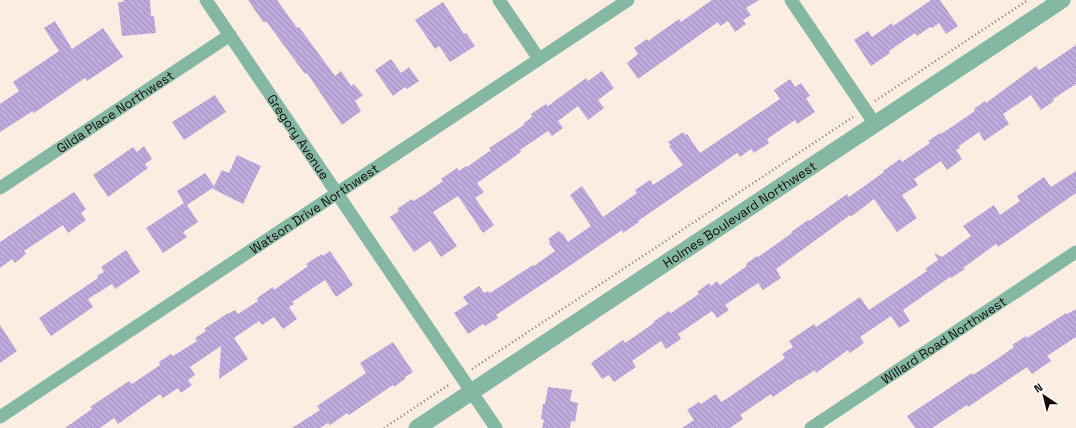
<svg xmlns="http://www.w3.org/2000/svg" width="1076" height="428" font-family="'Space Grotesk',sans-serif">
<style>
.building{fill:url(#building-back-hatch)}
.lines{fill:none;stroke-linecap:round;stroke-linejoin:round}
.path{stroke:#837870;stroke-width:2.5;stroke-dasharray:1 3;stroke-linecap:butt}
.minor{stroke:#85b8a3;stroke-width:13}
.tertiary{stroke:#85b8a3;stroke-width:17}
.labels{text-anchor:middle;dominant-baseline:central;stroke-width:3;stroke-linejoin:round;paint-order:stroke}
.street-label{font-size:13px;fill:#140c07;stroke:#fff}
</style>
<defs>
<pattern id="building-back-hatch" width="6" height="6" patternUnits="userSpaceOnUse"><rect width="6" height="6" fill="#bea9dc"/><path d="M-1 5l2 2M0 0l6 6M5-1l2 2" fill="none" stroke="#a290bb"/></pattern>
</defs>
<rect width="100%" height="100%" fill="#fcede3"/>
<path class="building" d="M 123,0 L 150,0 L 151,16 L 154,16 L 156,33 L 122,36 L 118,2 L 124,2 Z
M 248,0 L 277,0 L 297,28 L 299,27 L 335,76 L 341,71 L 351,86 L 354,84 L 363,95 L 355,101 L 361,111 L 342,125 L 307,73 L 305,74 L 266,21 L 264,23 Z
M 712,0 L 759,0 L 746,8 L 751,15 L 743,20 L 746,24 L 735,32 L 728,21 L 720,26 L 718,22 L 638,79 L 627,63 L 638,54 L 634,48 L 647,39 L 648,41 L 679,19 L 681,22 Z
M 931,0 L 940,0 L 958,26 L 946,34 L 939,23 L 932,28 L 930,27 L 917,36 L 915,33 L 889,51 L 890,53 L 871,66 L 854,40 L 868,31 L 872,37 L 892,23 L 893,26 Z
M 443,2 L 464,34 L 466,33 L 475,46 L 450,62 L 439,46 L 435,49 L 415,20 Z
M 55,21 L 72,49 L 103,28 L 123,57 L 87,81 L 85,78 L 34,113 L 33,111 L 0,132 L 0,104 L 19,91 L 13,82 L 59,51 L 44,28 Z
M 1076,45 L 1076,84 L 1053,99 L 1054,101 L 1041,110 L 1031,95 L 1003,114 L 1009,124 L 984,141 L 979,132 L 959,146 L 960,148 L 956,150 L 962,159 L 947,170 L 941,161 L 914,179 L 918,185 L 902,195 L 917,218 L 897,232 L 874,199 L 852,216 L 850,215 L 776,269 L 781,278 L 763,290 L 758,283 L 725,305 L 729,310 L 717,318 L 712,311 L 678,334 L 681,339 L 666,349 L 661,341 L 632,361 L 636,367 L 614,382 L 609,375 L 602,379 L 591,363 L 623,340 L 625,343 L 654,323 L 653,322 L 669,311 L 671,313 L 699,294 L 697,292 L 709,283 L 711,286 L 717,281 L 720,285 L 747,266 L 746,264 L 757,256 L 758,257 L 792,233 L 791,232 L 808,220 L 809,221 L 847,194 L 849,197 L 884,172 L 883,171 L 900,159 L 902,162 L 930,143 L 928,141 L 940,133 L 941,134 L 975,111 L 974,109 L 985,101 L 986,103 L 1036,66 L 1039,70 Z
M 391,59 L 401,73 L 409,67 L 419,81 L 407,89 L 405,87 L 393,96 L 375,70 Z
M 602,71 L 614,88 L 598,100 L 604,108 L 588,120 L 578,106 L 558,121 L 563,128 L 552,136 L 548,131 L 520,150 L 521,152 L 477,183 L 484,192 L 475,198 L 494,225 L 483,233 L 458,196 L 433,212 L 457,246 L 441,257 L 430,241 L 414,252 L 390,217 L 399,211 L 397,209 L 412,199 L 413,201 L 422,196 L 443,181 L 441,179 L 457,168 L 459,171 L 466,166 L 467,167 L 491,150 L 489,148 L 524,125 L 523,124 L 532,117 L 531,114 L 546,104 L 548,106 L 586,78 L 588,81 Z
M 790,79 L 795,87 L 801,83 L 810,96 L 806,98 L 815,112 L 797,124 L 795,120 L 767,139 L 769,143 L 754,153 L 751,149 L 740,157 L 737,153 L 638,221 L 639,222 L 623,233 L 622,230 L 571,265 L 496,315 L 498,318 L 485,326 L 483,324 L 468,334 L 454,313 L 468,304 L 463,297 L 479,286 L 484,293 L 488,291 L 490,293 L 533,265 L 534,266 L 555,251 L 549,243 L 550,242 L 548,239 L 559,231 L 562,234 L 563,234 L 568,242 L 591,226 L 570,195 L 582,186 L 603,217 L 637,193 L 635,190 L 650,180 L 653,185 L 683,165 L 669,146 L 671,145 L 668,142 L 683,132 L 685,135 L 687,134 L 700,153 L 780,99 L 774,90 Z
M 215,95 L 226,112 L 184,140 L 172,122 Z
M 144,146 L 152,159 L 145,164 L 148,168 L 108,197 L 93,175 L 133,147 L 137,152 Z
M 237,155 L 261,166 L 243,204 L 213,189 L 214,187 L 187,205 L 198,222 L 183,232 L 187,237 L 163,253 L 146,228 L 184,203 L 177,191 L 205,173 L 214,186 L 222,170 L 229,173 Z
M 1076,171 L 1076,193 L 998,247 L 996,244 L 963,268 L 965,269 L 951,278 L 950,277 L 903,310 L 910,321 L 899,328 L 891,316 L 860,337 L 864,343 L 850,353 L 848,350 L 816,373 L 815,370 L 800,380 L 799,379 L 773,397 L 771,394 L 740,415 L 743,419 L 730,428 L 682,428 L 694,420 L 687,410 L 699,402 L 701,404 L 716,394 L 721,402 L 728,398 L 785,358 L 782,354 L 793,347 L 789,341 L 814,324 L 816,327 L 860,297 L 869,310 L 927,271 L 925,269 L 938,260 L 934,253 L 942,257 L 971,236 L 963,226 L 994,205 L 1000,215 L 1020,201 L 1017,196 L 1044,177 L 1051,187 Z
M 74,192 L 86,209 L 81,213 L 86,220 L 68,233 L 63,225 L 24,251 L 26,254 L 15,263 L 12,259 L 0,268 L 0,242 Z
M 126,250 L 140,272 L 115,289 L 112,284 L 88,299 L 93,307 L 51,336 L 39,318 L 98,278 L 97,276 L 104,272 L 101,267 Z
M 330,251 L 353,285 L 336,297 L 325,280 L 292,302 L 294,304 L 289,307 L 297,319 L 283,329 L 274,317 L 262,325 L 259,321 L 234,338 L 248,359 L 219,379 L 221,346 L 190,367 L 195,375 L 188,380 L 192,385 L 181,393 L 178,388 L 163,398 L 160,394 L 118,424 L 114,418 L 100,428 L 65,428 L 92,409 L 90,407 L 129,381 L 132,384 L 160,365 L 159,362 L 171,354 L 173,356 L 197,341 L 195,338 L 206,331 L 204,329 L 228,313 L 228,314 L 235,310 L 238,314 L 258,301 L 257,298 L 273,287 L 274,290 L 308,266 L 306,264 L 322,254 L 323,256 Z
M 1076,309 L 1076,337 L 1047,356 L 1051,361 L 1032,374 L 1027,367 L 968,407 L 967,405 L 932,428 L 915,428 L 907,416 L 972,373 L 973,375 L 1000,357 L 1014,347 L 1012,345 L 1026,336 L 1027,338 L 1066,313 L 1067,314 Z
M 0,325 L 17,351 L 0,363 Z
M 393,342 L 413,372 L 405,377 L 406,378 L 394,387 L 393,385 L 349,415 L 347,413 L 330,425 L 328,423 L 320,428 L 292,428 L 320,410 L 317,406 L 366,373 L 360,363 Z
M 548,387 L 572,390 L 570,401 L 578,403 L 575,422 L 571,421 L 570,428 L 542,428 L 544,420 L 541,419 L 543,404 L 545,404 Z"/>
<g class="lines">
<path class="path" d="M 875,101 L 1028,0
M 472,369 L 853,117
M 384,428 L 450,384"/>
<g class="minor">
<path id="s1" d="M 206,0 L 496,428"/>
<path d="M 499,0 L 539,59"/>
<path d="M 791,0 L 875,124"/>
<path id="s2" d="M 0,188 L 230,35"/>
<path id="s3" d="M 0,417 L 628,0"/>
<path id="s4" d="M 811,428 L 1076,252"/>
</g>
<path class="tertiary" id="s5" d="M 417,428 L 1062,0"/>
</g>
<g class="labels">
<g class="street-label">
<text stroke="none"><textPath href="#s2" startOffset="138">Gilda Place Northwest</textPath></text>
<text stroke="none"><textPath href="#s1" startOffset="165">Gregory Avenue</textPath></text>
<text stroke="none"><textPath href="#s3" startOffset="377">Watson Drive Northwest</textPath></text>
<text stroke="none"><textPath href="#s5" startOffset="387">Holmes Boulevard Northwest</textPath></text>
<text stroke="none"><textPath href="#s4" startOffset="159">Willard Road Northwest</textPath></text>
</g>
</g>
<g transform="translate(1044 396) rotate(325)" stroke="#ffffff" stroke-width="3" paint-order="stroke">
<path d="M0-3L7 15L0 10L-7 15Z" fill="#140c07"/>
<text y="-6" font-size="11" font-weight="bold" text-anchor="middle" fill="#140c07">N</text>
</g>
</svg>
